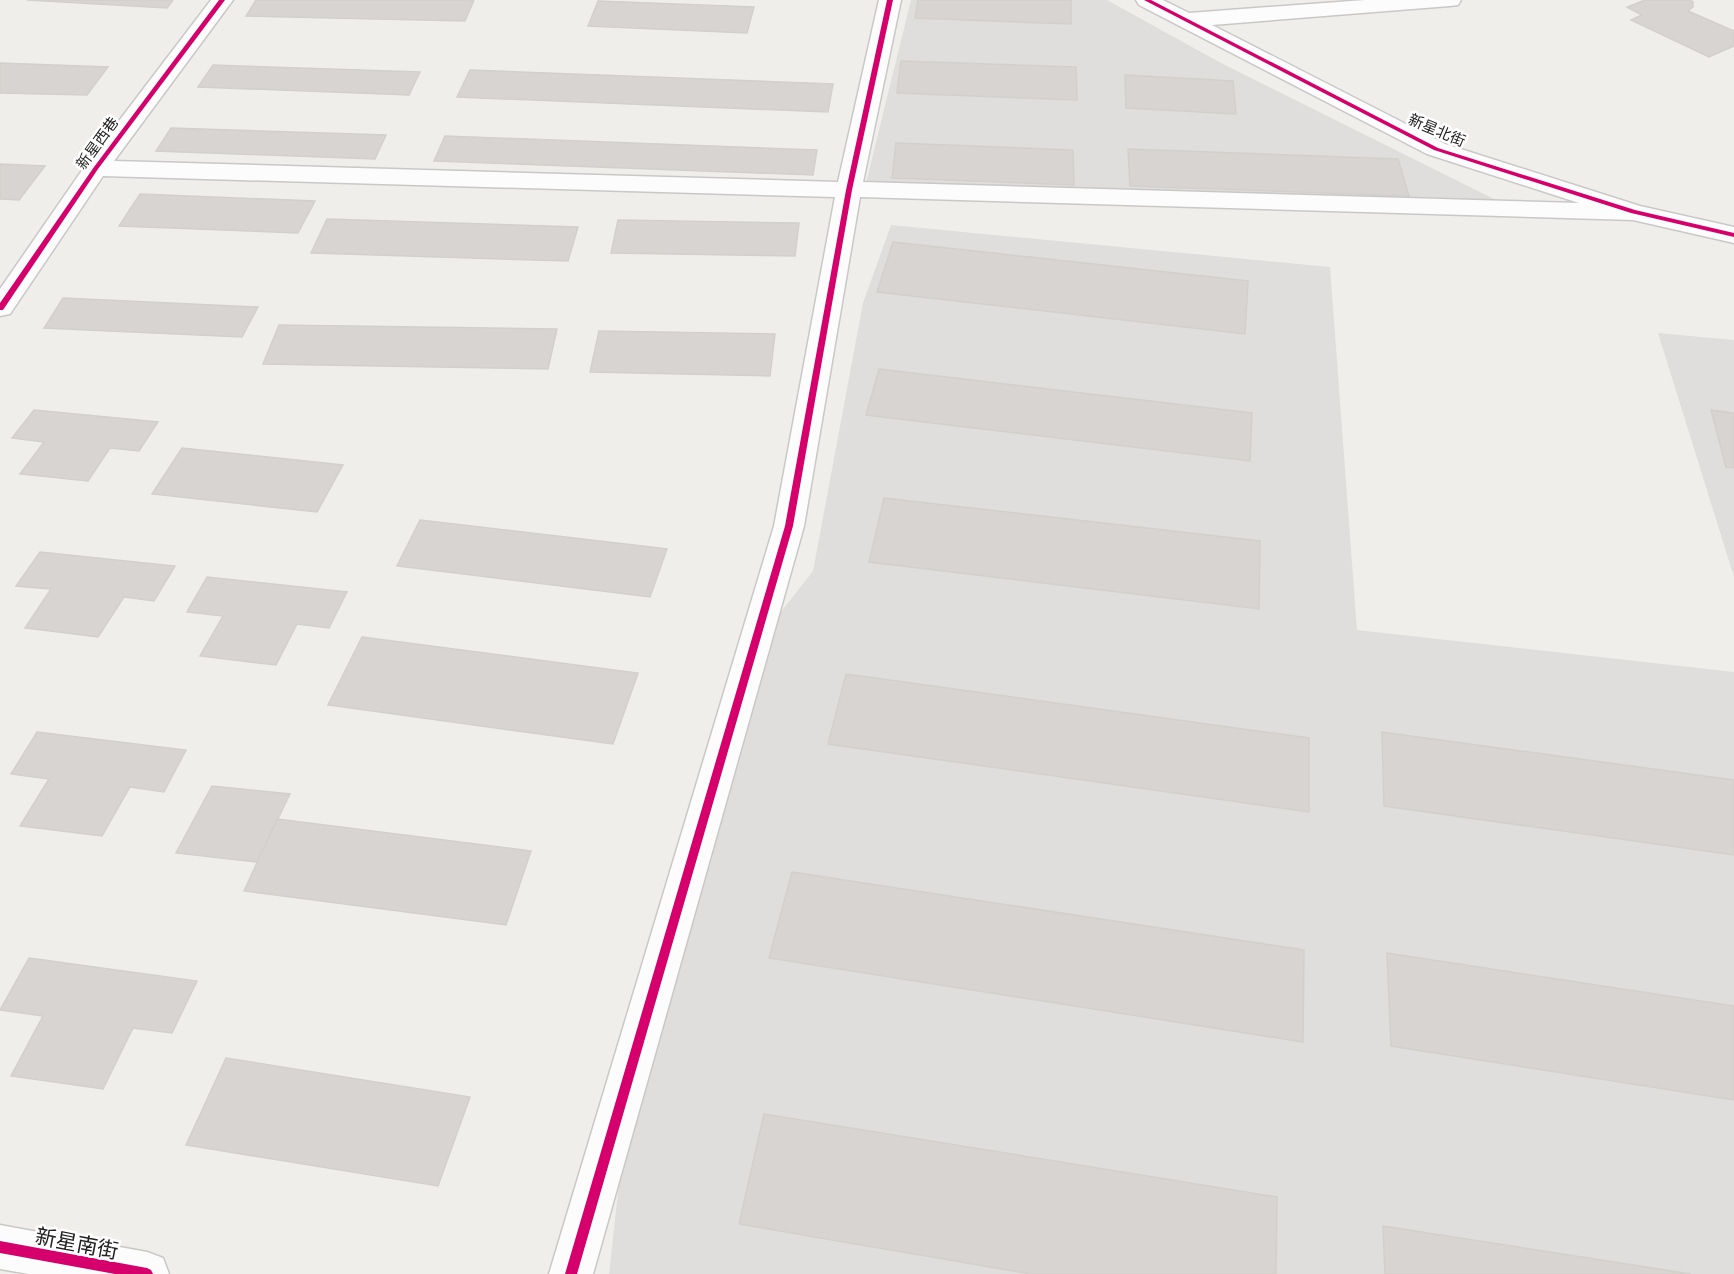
<svg xmlns="http://www.w3.org/2000/svg" width="1734" height="1274" font-family="'Asap Condensed','Noto Sans SC',sans-serif">
<style>
.residential{fill:#dfdedc}
.building{fill:#d7d4d2;stroke:#d3d0cc;stroke-width:1.5}
.lines{fill:none;stroke-linecap:round;stroke-linejoin:round}
.minor-casing{stroke:#c9c8c7;stroke-width:3}
.minor{fill:#fdfcfc;fill-rule:evenodd}
.cycleway-casing{stroke:#fff;stroke-width:4}
.cycleway{fill:#d6006c;fill-rule:evenodd}
.labels{text-anchor:middle;dominant-baseline:central;stroke-width:5;stroke-linejoin:round;paint-order:stroke}
.far-street-label{font-size:15px;fill:#222;stroke:#fff}
.near-street-label{font-size:21px;fill:#222;stroke:#fff}
</style>
<rect width="100%" height="100%" fill="#f0eeeb"/>
<path class="residential" d="M 911,0 L 1107,0 L 1221,63 L 1494,199 L 1489,211 L 865,187 Z
M 891,225 L 1330,267 L 1357,630 L 1734,672 L 1734,1274 L 609,1274 L 621,1166 L 780,613 L 813,571 L 863,303 Z
M 1658,333 L 1734,340 L 1734,577 Z"/>
<path class="building" d="M 27,0 L 173,0 L 167,8 Z
M 256,0 L 474,0 L 465,21 L 246,16 Z
M 918,0 L 1071,0 L 1071,24 L 915,18 Z
M 1645,0 L 1690,0 L 1693,2 L 1693,7 L 1688,11 L 1734,31 L 1734,46 L 1709,57 L 1631,20 L 1642,15 L 1627,7 Z
M 598,1 L 754,7 L 747,33 L 588,26 Z
M 901,61 L 1076,67 L 1077,100 L 897,93 Z
M 0,63 L 108,67 L 87,95 L 0,93 Z
M 213,65 L 420,72 L 409,95 L 198,87 Z
M 470,70 L 833,84 L 828,112 L 457,97 Z
M 1125,75 L 1233,81 L 1236,114 L 1126,108 Z
M 171,128 L 386,135 L 375,159 L 156,151 Z
M 445,136 L 817,150 L 813,175 L 434,161 Z
M 896,143 L 1073,150 L 1074,185 L 892,178 Z
M 1128,149 L 1398,159 L 1409,196 L 1130,186 Z
M 0,164 L 45,166 L 19,200 L 0,199 Z
M 140,194 L 315,201 L 298,233 L 119,226 Z
M 327,219 L 578,227 L 568,261 L 311,253 Z
M 618,220 L 799,223 L 795,256 L 611,253 Z
M 893,242 L 1248,281 L 1245,334 L 877,292 Z
M 63,298 L 258,307 L 242,337 L 44,328 Z
M 279,325 L 557,329 L 548,369 L 263,364 Z
M 599,331 L 775,334 L 770,376 L 590,372 Z
M 879,369 L 1252,413 L 1250,461 L 866,415 Z
M 34,410 L 158,422 L 139,451 L 110,448 L 88,481 L 20,474 L 44,442 L 12,438 Z
M 1711,410 L 1734,413 L 1734,468 L 1726,467 Z
M 182,448 L 343,465 L 317,512 L 152,494 Z
M 884,498 L 1260,541 L 1259,609 L 869,562 Z
M 420,520 L 667,549 L 650,597 L 397,566 Z
M 40,552 L 175,566 L 154,601 L 124,597 L 98,637 L 25,628 L 51,589 L 16,586 Z
M 207,577 L 347,592 L 329,628 L 297,624 L 276,665 L 200,656 L 223,616 L 187,612 Z
M 362,637 L 638,673 L 613,744 L 328,705 Z
M 846,674 L 1309,738 L 1309,812 L 828,744 Z
M 37,732 L 186,750 L 164,792 L 130,787 L 102,836 L 20,826 L 49,779 L 11,774 Z
M 1382,732 L 1734,780 L 1734,855 L 1384,806 Z
M 212,786 L 290,794 L 257,862 L 176,853 Z
M 277,819 L 531,851 L 506,925 L 244,891 Z
M 792,872 L 1304,950 L 1303,1042 L 769,958 Z
M 1387,953 L 1734,1006 L 1734,1100 L 1391,1046 Z
M 29,958 L 197,981 L 172,1033 L 133,1028 L 103,1089 L 11,1076 L 43,1016 L 0,1010 Z
M 226,1058 L 470,1097 L 438,1186 L 186,1145 Z
M 764,1114 L 1277,1197 L 1276,1274 L 1031,1274 L 739,1224 Z
M 1383,1226 L 1691,1274 L 1385,1274 Z"/>
<g class="lines">
<defs>
<path id="minor" d="M 211,0 L 233,0 L 114,161 L 838,182 L 879,0 L 901,0 L 863,182 L 1579,203 L 1427,154 L 1139,5 L 1136,0 L 1163,0 L 1189,13 L 1365,0 L 1461,0 L 1458,5 L 1450,6 L 1212,25 L 1445,144 L 1640,206 L 1734,227 L 1734,243 L 1633,220 L 860,197 L 804,526 L 593,1274 L 549,1274 L 774,526 L 835,197 L 103,176 L 10,314 L 0,316 L 0,289 L 87,163 Z
M 0,1225 L 147,1252 L 163,1258 L 169,1274 L 29,1274 L 0,1269 Z"/>
</defs>
<use href="#minor" class="minor-casing"/>
<use href="#minor" class="minor"/>
<defs>
<path id="cycleway" d="M 219,0 L 225,0 L 98,169 L 3,310 L 0,310 L 0,303 L 94,167 Z
M 887,0 L 893,0 L 852,190 L 793,526 L 577,1274 L 565,1274 L 785,526 L 846,190 Z
M 1144,0 L 1151,0 L 1438,148 L 1635,210 L 1734,233 L 1734,237 L 1631,213 L 1434,150 Z
M 0,1241 L 147,1268 L 151,1270 L 153,1274 L 115,1274 L 0,1253 Z"/>
</defs>
<use href="#cycleway" class="cycleway-casing"/>
<use href="#cycleway" class="cycleway"/>
</g>
<g class="labels">
<g class="far-street-label">
<text transform="translate(1437 130) rotate(23)">新星北街</text>
<text transform="translate(97 143) rotate(-54)">新星西巷</text>
</g>
<g class="near-street-label">
<text transform="translate(77 1243) rotate(11)">新星南街</text>
</g>
</g>
</svg>
